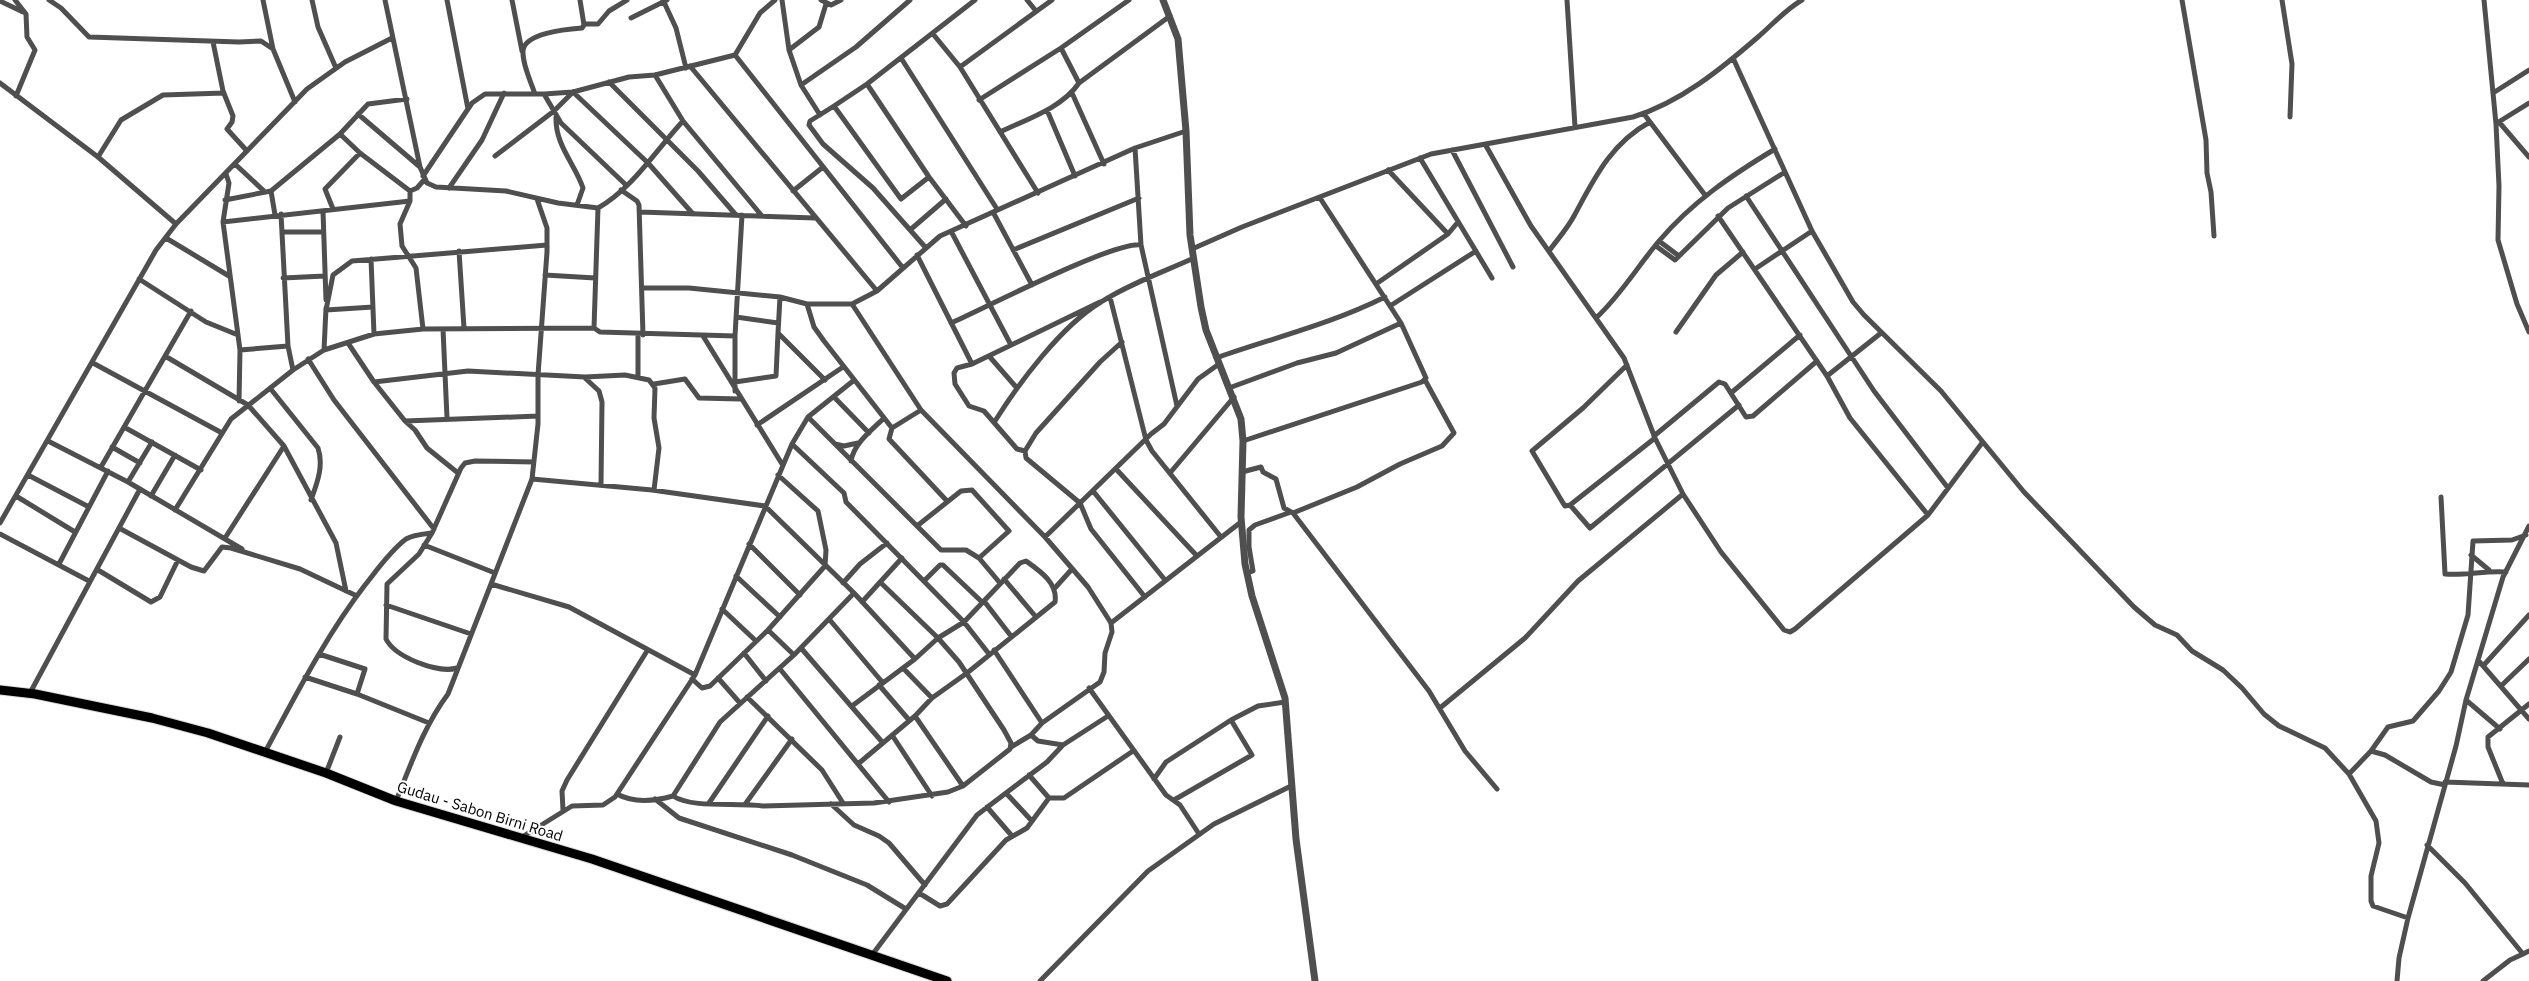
<svg xmlns="http://www.w3.org/2000/svg" width="2529" height="981" font-family="'IBM Plex Sans',sans-serif">
<style>
.lines{fill:none;stroke-linecap:round;stroke-linejoin:round}
.primary-casing{stroke:#dbdbdb;stroke-width:11}
.minor{stroke:#4f4f4f;stroke-width:5}
.tertiary{stroke:#4f4f4f;stroke-width:7}
.primary{stroke:#000;stroke-width:9}
.labels{text-anchor:middle;dominant-baseline:central;stroke-width:4;stroke-linejoin:round;paint-order:stroke}
.street-label{font-size:15px;fill:#000;stroke:#fff}
</style>
<rect width="100%" height="100%" fill="#fff"/>
<g class="lines">
<defs>
<path id="primary" d="M 0,690 L 35,694 L 152,718 L 208,733 L 326,773 L 396,801 L 592,859 L 947,981"/>
</defs>
<use href="#primary" class="primary-casing"/>
<path class="minor" d="M 15,0 L 26,14 L 27,37 L 35,50 L 16,96
M 49,0 L 61,8 L 89,37 L 239,42 L 261,41 L 273,49
M 263,0 L 273,49 L 295,102
M 312,0 L 318,27 L 336,68
M 385,0 L 420,167 L 427,183 L 436,187 L 506,191 L 558,203 L 598,208 C 633,188 656,150 683,121
M 447,0 L 468,109
M 512,0 L 522,51
M 663,0 L 676,28 L 686,68
M 782,0 L 789,50 L 801,85 L 820,115
M 821,0 L 831,5 L 841,0
M 1027,0 L 1036,11
M 1567,0 L 1575,127
M 2182,0 L 2206,140 L 2207,173 L 2211,192 L 2214,236
M 2282,0 L 2292,64 L 2290,117
M 2484,0 L 2496,124 L 2499,186 L 2498,240 L 2517,304 L 2529,332
M 0,1 L 23,12
M 631,18 L 667,0
M 584,24 L 598,24 L 609,11 L 627,0
M 933,34 L 960,67 L 1038,193
M 213,42 L 223,91 L 233,116 L 232,122 L 227,129 L 247,151
M 789,50 L 819,27 L 826,4
M 735,55 L 903,268
M 901,58 L 997,209
M 1733,58 L 1812,231 L 1853,302 L 1864,315 L 1941,391 L 2024,492 L 2134,607 L 2155,625 L 2177,635 L 2192,651 L 2223,670 L 2242,688 L 2264,714 L 2279,726 L 2325,748 L 2349,774 L 2376,821 L 2379,843 L 2371,876 L 2371,901 L 2373,906 L 2408,918
M 690,66 L 877,291
M 960,67 L 1052,0
M 655,75 L 683,121 L 762,216
M 609,82 L 698,171 L 736,215
M 0,83 L 98,157 L 176,224
M 1079,83 L 1170,16
M 867,84 L 929,177 L 966,226
M 801,85 L 856,47 L 910,0
M 573,92 L 648,163 L 693,214
M 1072,93 L 1104,164
M 2493,93 L 2529,70
M 535,94 C 531,82 523,66 523,53 C 521,33 568,29 582,28 L 584,25 L 580,0
M 544,94 L 561,123 L 626,185
M 979,100 L 1061,48 L 1129,0
M 834,106 L 810,121 L 809,125 L 823,144 L 873,188 L 926,248
M 1047,110 L 1075,176
M 358,114 L 420,167
M 1644,114 L 1705,195
M 556,117 C 555,145 575,164 583,188 L 577,205
M 2499,122 L 2529,157
M 2497,123 L 2529,103
M 1000,132 C 1027,119 1062,108 1079,83 L 1061,48
M 340,134 L 360,153 L 410,191 L 410,201 L 400,224 L 402,246 L 416,268 L 423,329
M 1485,144 L 1531,226 L 1624,358 L 1655,438 L 1683,494 L 1721,552 L 1784,630 L 1790,632 L 1795,629 L 1928,515 L 1982,443
M 1135,148 L 1141,245 L 1177,406
M 1452,150 L 1513,267
M 495,156 L 554,111 L 573,92
M 98,157 L 121,120 L 163,95 L 224,93
M 1420,158 L 1492,278
M 235,164 L 265,192
M 1388,170 L 1448,234
M 226,174 L 229,183 L 223,222 L 240,350 L 239,401
M 423,176 L 472,103 L 485,94 L 544,94 L 573,92 L 629,77 L 655,75 L 735,55 L 760,13 L 775,0
M 929,177 L 901,199 L 834,106 L 867,84 L 975,0
M 449,188 L 482,140 L 504,93
M 621,190 L 637,201 L 639,205 L 643,335
M 271,191 L 275,215
M 410,191 L 417,188 L 424,180
M 793,191 L 823,167
M 1746,196 L 1874,391 L 1948,488
M 225,200 L 271,191 L 340,134 L 368,104 L 407,99
M 333,209 L 325,189 L 360,153
M 323,211 L 326,300
M 640,212 L 815,218
M 993,212 L 1032,285
M 281,214 L 288,346 L 293,370
M 1718,216 L 1827,376 L 1850,418 L 1928,515
M 223,222 L 410,201
M 910,230 L 946,199
M 282,232 L 323,232
M 952,233 L 1011,345
M 166,238 L 229,276
M 1659,241 L 1679,256
M 1656,246 L 1675,260 L 1728,208 L 1785,172
M 1192,249 L 1242,227 L 1431,154 L 1633,117 C 1681,102 1721,69 1758,37 C 1772,25 1786,9 1802,0
M 1013,250 L 1139,198
M 459,251 L 464,328
M 1549,251 C 1557,240 1567,229 1574,216 C 1594,179 1611,143 1650,122
M 917,255 L 972,364
M 371,259 L 374,334
M 1755,269 L 1812,231
M 545,275 L 595,278
M 283,278 L 325,276
M 139,279 L 206,322 L 238,335
M 1376,284 L 1448,234 L 1458,222
M 642,288 L 689,288 L 780,297 L 807,304 L 852,304 L 877,291 L 940,236 L 1135,148 L 1186,131
M 780,297 L 778,333 L 825,380
M 1110,297 L 1146,440 L 1152,451 L 1221,537
M 807,304 L 814,327 L 824,341 L 892,428
M 852,304 L 921,410 L 1045,537 L 1088,587 L 1111,623 L 1112,632 L 1105,653 L 1104,672 L 1100,682 L 1042,723 L 1031,735
M 1390,306 L 1476,251
M 326,310 L 333,275 L 352,261 L 547,245
M 326,310 L 373,307
M 736,317 L 778,323
M 1596,318 C 1621,295 1637,267 1659,241 C 1692,202 1732,175 1775,149
M 951,323 C 985,308 1114,241 1141,245
M 594,328 L 598,208
M 443,329 L 447,418
M 1676,332 L 1716,275 L 1743,252
M 703,336 L 782,464
M 1122,342 L 1100,362 L 1036,433 L 1025,451 L 1026,458 L 1080,503 L 1091,529 L 1145,597
M 348,343 L 374,382 L 405,421 L 415,430 L 427,448 L 458,473
M 240,350 L 288,346
M 324,350 L 326,308
M 165,356 L 248,405 L 284,446 L 336,543 L 346,591
M 989,356 L 1016,387
M 1216,358 C 1273,338 1331,324 1385,297
M 308,359 L 334,400 L 434,529
M 93,363 L 222,433
M 1627,365 L 1583,408 L 1532,451 L 1563,503 L 1565,506 L 1570,505 L 1590,528 L 1739,405
M 638,376 L 638,335
M 1827,376 L 1881,333
M 585,378 L 599,391 L 602,402 L 601,485
M 374,382 L 468,371 L 585,377 L 625,375 L 649,380 L 655,388 L 654,418 L 659,448 L 654,490
M 735,382 L 776,376 L 778,333
M 654,384 L 685,379 L 699,398 L 740,399
M 270,388 L 318,448 C 324,466 317,483 311,500
M 1229,388 L 1297,363 L 1336,353 L 1401,323
M 735,391 L 735,336 L 742,215
M 1731,393 L 1800,335
M 834,397 L 869,433
M 921,410 L 892,428 L 889,439 L 947,501
M 808,417 L 941,550 L 966,550 L 979,558 L 1000,583
M 405,421 L 538,416
M 995,421 C 1019,383 1061,326 1101,302 C 1129,284 1163,272 1194,258
M 757,425 L 843,367
M 124,427 L 201,470
M 1654,436 L 1719,382 L 1725,384 L 1746,417 L 1753,416 L 1817,361
M 48,441 L 128,482 L 242,549
M 1243,441 L 1422,382 L 1426,378 L 1401,323 L 1320,198
M 792,444 L 844,493 L 846,502 L 964,622 L 989,654
M 835,444 L 844,446 L 858,443
M 112,447 L 140,463
M 1025,451 L 1017,449 L 984,411 L 969,406 L 955,384 L 954,373 L 957,368 L 972,364 L 1100,302
M 851,461 C 854,443 872,430 884,418
M 101,467 L 191,311
M 1116,469 L 1197,556
M 1242,472 L 1261,467 L 1263,472 L 1276,479 L 1284,508 L 1293,513 L 1429,691 L 1465,751 L 1497,789
M 1170,473 L 1234,397
M 28,475 L 89,507
M 532,479 L 652,490 L 765,506 L 854,593 L 915,659
M 128,482 L 152,442
M 1093,491 L 1165,580
M 16,496 L 75,532
M 151,496 L 175,455
M 2441,497 L 2445,574 C 2466,576 2486,570 2506,572
M 1570,505 L 1655,438
M 175,510 L 231,419 L 293,370 L 324,350 L 374,334 L 423,329 L 594,328 L 600,332 L 735,336
M 1293,513 L 1357,487 L 1400,464 L 1442,446 L 1454,433 L 1425,380
M 0,523 L 156,250 L 176,224 L 307,89 L 345,62 L 392,38
M 917,526 L 961,491 L 972,490 L 1009,531 L 979,558
M 119,528 L 191,567 L 204,571 L 222,547 L 231,548 L 300,569 L 357,596
M 0,534 L 89,581
M 1045,537 L 1151,434 L 1164,424 L 1198,379 L 1219,364
M 225,538 L 284,446
M 749,544 L 800,595
M 424,545 L 495,573
M 2471,555 L 2489,570
M 59,564 L 108,471
M 98,570 L 151,602 L 160,597 L 178,560
M 1247,573 L 1253,571 L 1249,547 L 1249,530 L 1255,525 L 1291,512
M 736,576 L 780,617
M 1004,579 L 1036,617
M 924,581 L 940,565 L 943,565 L 982,602
M 843,583 L 860,564 L 887,543
M 491,584 L 569,607 L 695,675
M 1054,589 L 1072,569
M 984,601 L 1011,636
M 862,602 L 902,558
M 386,605 L 471,634
M 722,609 L 756,641
M 829,619 L 883,683
M 1111,623 L 1241,522
M 768,630 L 794,655
M 801,648 L 883,743
M 994,650 L 1042,723
M 744,653 L 766,681
M 319,654 L 365,669 L 357,694
M 2478,660 L 2529,719
M 2483,666 L 2529,615
M 457,668 C 438,674 395,657 386,639 L 387,584 L 419,554 L 432,533 L 461,468 L 465,463 L 475,461 L 534,462
M 903,668 L 932,698
M 780,669 L 889,802
M 305,677 L 357,694 L 429,723
M 718,678 L 740,703
M 692,679 L 702,688 L 710,686 L 768,630 L 825,566 L 826,550 L 818,511 L 778,475
M 879,685 L 909,720
M 2501,686 L 2529,659
M 1089,688 L 1166,795 L 1180,805 L 1199,834
M 30,693 L 140,489
M 747,697 L 822,770 L 843,803
M 2466,700 L 2500,729
M 852,706 L 915,659 L 938,638 L 964,622 L 1020,563 L 1026,561 C 1040,571 1058,583 1055,602 L 967,673 L 932,698 L 915,716 L 858,764
M 1440,708 L 1525,638 L 1578,581 L 1683,494
M 915,716 L 963,786
M 892,735 L 932,796
M 1011,747 L 1031,735 L 1038,741 L 1063,745
M 2371,751 L 2385,755 L 2431,782 L 2445,785
M 265,752 C 296,695 325,637 365,585 C 377,570 390,551 406,539 C 413,535 424,534 432,533
M 326,773 L 340,737
M 2349,774 L 2371,751 L 2388,727 L 2413,721 L 2439,691 L 2451,672 L 2468,615 L 2473,541 L 2512,540 L 2526,535
M 1029,775 L 1049,798 L 1064,798 L 1133,751
M 1154,779 L 1166,762 L 1231,720 L 1258,706 L 1285,702
M 2445,782 L 2529,785
M 2503,784 L 2488,747 L 2488,737 L 2529,704
M 1006,793 L 1031,820
M 617,794 C 633,803 655,801 673,796 L 720,722 L 794,655 L 854,593
M 673,796 C 693,809 737,802 763,806 L 874,803 L 948,792 L 963,786 L 1010,749 L 1011,743 L 1004,730 L 959,662 L 938,638 L 880,582
M 655,799 L 679,818 L 792,855 L 867,885 L 906,909
M 1174,800 L 1252,755 L 1231,720
M 396,801 C 411,764 424,726 448,694 L 532,479 L 538,424 L 538,375 L 547,252 L 547,228 L 537,199
M 709,803 L 768,716
M 746,803 L 792,739
M 831,804 L 854,825 L 879,836 L 889,843 L 925,885
M 987,807 L 1012,836
M 563,810 L 562,791 L 567,780 L 647,651
M 522,837 L 572,806 L 603,805 L 615,797 L 695,675 L 792,444 L 808,417 L 853,381
M 2427,845 L 2465,883 L 2523,954 L 2529,951
M 919,893 L 940,906 L 947,904 L 1006,840 L 1027,828 L 1049,798
M 872,955 L 977,815 L 1047,762 L 1063,745 L 1108,716
M 1040,981 L 1148,871 L 1214,824 L 1291,786
M 2397,981 L 2399,958 L 2408,918 L 2456,746 L 2466,700 L 2503,577 L 2529,526
M 2483,981 L 2510,960 L 2523,954"/>
<path class="tertiary" d="M 1163,0 L 1178,39 L 1186,131 L 1190,235 L 1201,307 L 1206,330 L 1241,419 L 1243,441 L 1241,517 L 1245,564 L 1252,596 L 1285,698 L 1296,839 L 1315,981"/>
<use href="#primary" class="primary"/>
</g>
<g class="labels">
<g class="street-label">
<text transform="translate(480 811) rotate(17)">Gudau - Sabon Birni Road</text>
</g>
</g>
</svg>
